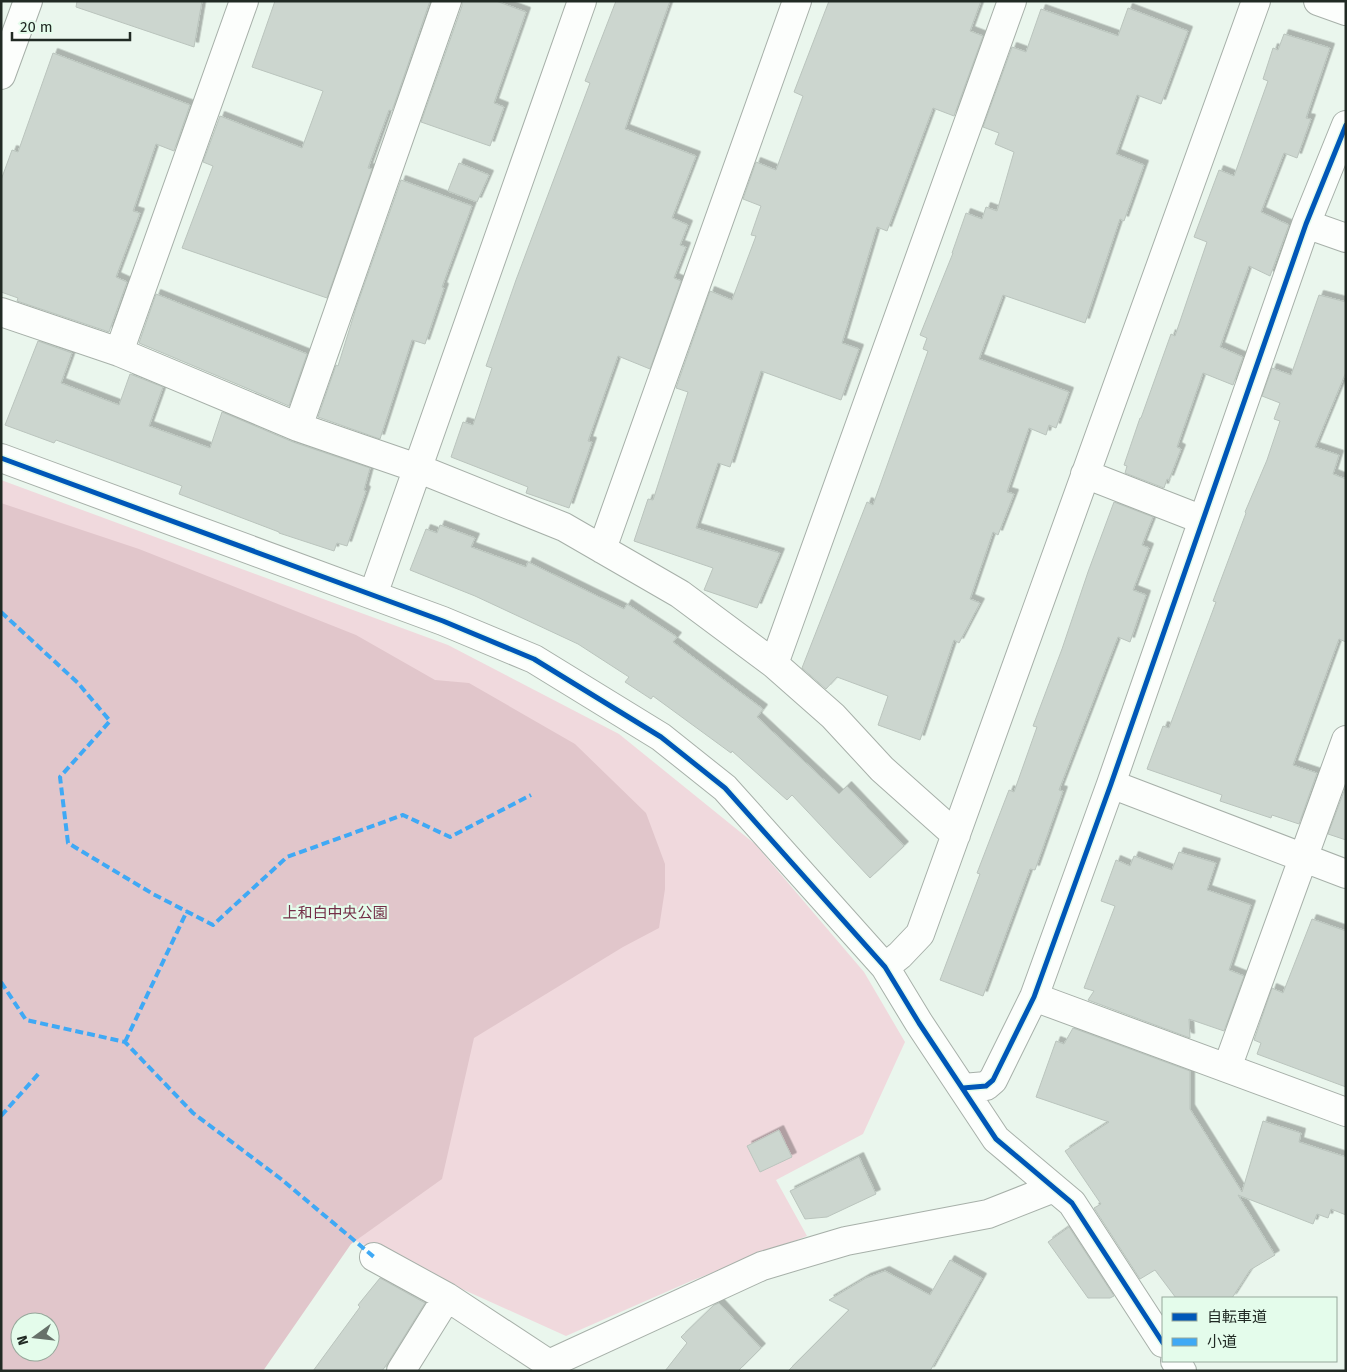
<svg xmlns="http://www.w3.org/2000/svg" width="1347" height="1372" font-family="'Fira Sans','Noto Sans JP',sans-serif">
<style>
.green{fill:#f0d9dd}
.forest{fill:#e1c6cb;fill-rule:evenodd}
.building{fill:#ccd6cf;stroke:#bac4bd;filter:url(#shadow)}
.lines{fill:none;stroke-linecap:round;stroke-linejoin:round}
.minor-casing{stroke:#a7b0a9;stroke-width:30}
.minor{stroke:#fcfefc;stroke-width:28}
.quiet{stroke:#3fa9f5;stroke-width:4;stroke-dasharray:8 4;stroke-linecap:butt}
.cycleway-casing{stroke:#e4fceb;stroke-width:8}
.cycleway{stroke:#0057b8;stroke-width:5}
.labels{text-anchor:middle;dominant-baseline:central;stroke-width:4.5;stroke-linejoin:round;paint-order:stroke}
.park-label{font-size:15px;fill:#732e47;stroke:#e4fceb}
</style>
<defs>
<filter id="shadow"><feDropShadow dx="4.5" dy="-4.5" stdDeviation="0" flood-color="#0004"/></filter>
</defs>
<rect width="100%" height="100%" fill="#eaf6ed"/>
<path class="green" d="M 1,480 L 448,645 L 619,734 L 755,844 L 864,972 L 905,1042 L 863,1134 L 776,1180 L 807,1236 L 691,1281 L 566,1336 L 86,1119 L 1,992 Z"/>
<path class="forest" d="M 1,503 L 139,549 L 356,635 L 435,680 L 469,683 L 575,744 L 646,813 L 665,864 L 665,889 L 659,928 L 623,947 L 474,1038 L 442,1179 L 351,1244 L 263,1371 L 1,1371 ZM 20,1322 L 50,1322 L 50,1352 L 20,1352 Z"/>
<path class="building" d="M 77,1 L 202,1 L 194,47 L 76,7 Z
M 275,1 L 430,1 L 392,111 L 389,110 L 368,168 L 372,169 L 327,298 L 182,248 L 213,166 L 203,162 L 220,116 L 302,148 L 323,91 L 252,67 Z
M 462,1 L 496,1 L 526,12 L 494,103 L 504,107 L 490,146 L 421,122 L 462,6 Z
M 616,1 L 670,1 L 625,129 L 696,156 L 672,218 L 688,225 L 680,245 L 686,247 L 674,278 L 681,281 L 650,369 L 618,356 L 588,441 L 592,442 L 569,508 L 526,493 L 528,487 L 451,457 L 463,422 L 473,425 L 492,368 L 486,366 L 516,280 L 590,83 L 585,81 Z
M 829,1 L 981,1 L 970,31 L 983,36 L 954,116 L 933,108 L 887,231 L 877,227 L 842,343 L 859,349 L 841,400 L 761,371 L 730,467 L 718,463 L 696,528 L 780,553 L 757,608 L 704,590 L 713,568 L 634,541 L 648,499 L 653,500 L 688,392 L 676,388 L 710,291 L 732,300 L 756,236 L 751,235 L 761,206 L 743,199 L 756,162 L 776,170 L 803,96 L 794,92 Z
M 1128,8 L 1188,31 L 1161,104 L 1137,95 L 1116,154 L 1144,165 L 1124,221 L 1120,219 L 1085,323 L 1003,295 L 979,359 L 1069,392 L 1056,428 L 1049,425 L 1046,435 L 1029,428 L 1007,492 L 1014,494 L 998,535 L 993,532 L 970,599 L 980,603 L 959,643 L 954,640 L 920,740 L 878,725 L 888,696 L 837,677 L 826,689 L 802,668 L 867,502 L 873,505 L 928,351 L 923,349 L 927,338 L 920,335 L 953,253 L 952,253 L 966,213 L 982,219 L 986,207 L 997,211 L 1014,152 L 995,144 L 999,133 L 983,127 L 1012,47 L 1026,52 L 1041,9 L 1118,36 Z
M 1284,34 L 1330,48 L 1306,118 L 1311,119 L 1297,158 L 1284,153 L 1261,212 L 1289,225 L 1270,276 L 1249,266 L 1220,347 L 1243,357 L 1233,385 L 1203,373 L 1177,447 L 1181,449 L 1169,480 L 1167,479 L 1164,488 L 1125,473 L 1127,466 L 1124,465 L 1140,418 L 1141,418 L 1171,334 L 1175,336 L 1207,242 L 1194,237 L 1219,170 L 1234,176 L 1268,81 L 1263,79 L 1273,48 L 1278,50 Z
M 53,53 L 190,105 L 174,151 L 156,144 L 133,211 L 140,213 L 116,277 L 127,282 L 109,332 L 17,301 L 18,298 L 1,292 L 1,180 L 12,150 L 18,152 Z
M 459,163 L 489,175 L 477,202 L 448,191 Z
M 401,180 L 472,206 L 442,287 L 444,288 L 425,344 L 412,340 L 380,439 L 318,417 L 336,365 L 338,366 L 356,308 Z
M 156,294 L 307,354 L 289,406 L 139,343 Z
M 1319,295 L 1346,302 L 1346,372 L 1315,447 L 1339,455 L 1333,474 L 1346,479 L 1346,642 L 1339,639 L 1293,765 L 1317,773 L 1299,824 L 1272,815 L 1271,818 L 1220,801 L 1222,795 L 1147,769 L 1163,726 L 1169,728 L 1216,602 L 1213,601 L 1246,513 L 1245,512 L 1267,460 L 1280,421 L 1274,419 L 1280,403 L 1262,396 L 1272,368 L 1291,375 Z
M 38,341 L 72,353 L 61,383 L 119,405 L 130,374 L 163,387 L 149,426 L 210,448 L 222,412 L 293,442 L 370,468 L 364,490 L 366,491 L 347,546 L 337,543 L 334,551 L 279,533 L 279,532 L 179,494 L 182,486 L 56,440 L 54,443 L 5,425 Z
M 1114,502 L 1153,517 L 1142,545 L 1149,548 L 1133,590 L 1146,595 L 1130,642 L 1118,637 L 1059,790 L 1063,791 L 1035,870 L 1030,869 L 983,996 L 940,980 L 980,874 L 977,873 L 1009,790 L 1014,792 L 1037,727 L 1033,726 L 1062,649 L 1088,572 Z
M 440,525 L 475,538 L 471,547 L 526,567 L 528,562 L 624,609 L 627,604 L 677,637 L 673,642 L 763,709 L 757,717 L 839,794 L 847,786 L 904,846 L 870,878 L 792,795 L 787,800 L 732,751 L 731,753 L 653,696 L 651,699 L 625,682 L 629,677 L 578,644 L 475,596 L 410,570 L 426,529 L 437,533 Z
M 1346,786 L 1346,840 L 1328,834 Z
M 1179,852 L 1216,863 L 1207,890 L 1251,905 L 1229,970 L 1244,976 L 1224,1031 L 1189,1019 L 1190,1038 L 1088,1000 L 1094,991 L 1084,988 L 1115,906 L 1101,901 L 1116,860 L 1130,866 L 1134,856 L 1172,870 Z
M 1312,919 L 1346,931 L 1346,1087 L 1257,1054 L 1261,1043 L 1254,1040 L 1272,988 L 1283,993 Z
M 1073,1028 L 1190,1071 L 1190,1109 L 1242,1192 L 1263,1121 L 1301,1133 L 1299,1142 L 1346,1157 L 1346,1215 L 1331,1209 L 1328,1218 L 1317,1214 L 1313,1224 L 1238,1195 L 1275,1255 L 1250,1270 L 1232,1298 L 1176,1298 L 1155,1270 L 1140,1279 L 1094,1208 L 1101,1204 L 1065,1151 L 1109,1122 L 1036,1097 L 1056,1041 L 1064,1044 Z
M 779,1130 L 792,1157 L 760,1172 L 747,1146 Z
M 859,1157 L 876,1194 L 827,1217 L 805,1219 L 790,1191 Z
M 1069,1227 L 1114,1296 L 1110,1298 L 1088,1298 L 1048,1242 Z
M 950,1260 L 982,1278 L 930,1371 L 788,1371 L 849,1310 L 829,1300 L 866,1278 L 885,1271 L 930,1295 Z
M 380,1278 L 425,1303 L 389,1361 L 382,1371 L 313,1371 L 360,1307 L 358,1305 Z
M 719,1303 L 761,1348 L 738,1371 L 665,1371 L 687,1343 L 681,1337 L 714,1305 Z"/>
<g class="lines">
<defs>
<path id="minor" d="M 1318,1 L 1346,11
M 1,75 L 28,1
M 1306,224 L 1346,238
M 1,312 L 119,352 L 298,427 L 417,468 L 564,527 L 680,594 L 774,664 L 833,716 L 882,769 L 956,835
M 119,352 L 244,1
M 298,427 L 447,1
M 1,458 L 443,621 L 534,659 L 661,737 L 725,788 L 885,967 L 919,1023 L 996,1139 L 1072,1203 L 1163,1343
M 1085,474 L 1203,520
M 602,549 L 797,1
M 373,595 L 582,1
M 774,664 L 1012,1
M 1111,784 L 1346,874
M 885,967 L 900,955 L 920,934 L 1256,1
M 1034,997 L 1346,1112
M 1227,1068 L 1346,740
M 963,1088 L 986,1086 L 993,1080 L 1034,997 L 1111,784 L 1306,224 L 1346,125
M 374,1257 L 447,1297 L 549,1364 L 762,1266 L 846,1241 L 988,1214 L 1054,1188
M 1175,1361 L 1182,1371
M 401,1371 L 447,1297"/>
</defs>
<use href="#minor" class="minor-casing"/>
<use href="#minor" class="minor"/>
<path class="quiet" d="M 1,612 L 78,683 L 110,721 L 60,777 L 68,843 L 153,894 L 213,925 L 287,857 L 403,815 L 450,837 L 531,795
M 1,982 L 26,1020 L 125,1042 L 193,1113 L 281,1179 L 374,1257
M 125,1042 L 187,911
M 1,1116 L 40,1072"/>
<defs>
<path id="cycleway" d="M 1,458 L 443,621 L 534,659 L 661,737 L 725,788 L 885,967 L 919,1023 L 996,1139 L 1072,1203 L 1163,1343
M 963,1088 L 986,1086 L 993,1080 L 1034,997 L 1111,784 L 1306,224 L 1346,125"/>
</defs>
<use href="#cycleway" class="cycleway-casing"/>
<use href="#cycleway" class="cycleway"/>
</g>
<g class="labels">
<g class="park-label">
<text x="335" y="913">上和白中央公園</text>
</g>
</g>
<rect width="1347" height="1372" fill="none" stroke="#212a24" stroke-width="5"/>
<rect x="1162" y="1297" width="175" height="65" fill="#e4fceb" stroke="#96a89b"/>
<rect x="1172" y="1313" width="25" height="8" fill="#0057b8" stroke="#96a89b"/>
<text x="1207" y="1322" font-size="15" fill="#212a24">自転車道</text>
<rect x="1172" y="1338" width="25" height="8" fill="#3fa9f5" stroke="#96a89b"/>
<text x="1207" y="1347" font-size="15" fill="#212a24">小道</text>
<g transform="translate(35 1337) rotate(255)"><circle r="24" fill="#e4fceb" stroke="#96a89b"/>
<path d="M0-4L9 19L0 12L-9 19Z" fill="#67716a"/>
<text y="-8" font-size="14" font-weight="bold" text-anchor="middle" fill="#212a24">N</text>
</g>
<path d="M12 32v8h118v-8" fill="none" stroke="#212a24" stroke-width="2.5"/>
<text x="20" y="32" font-size="15" fill="#212a24" stroke="#e4fceb" stroke-width="4" paint-order="stroke">20 m</text>
</svg>
